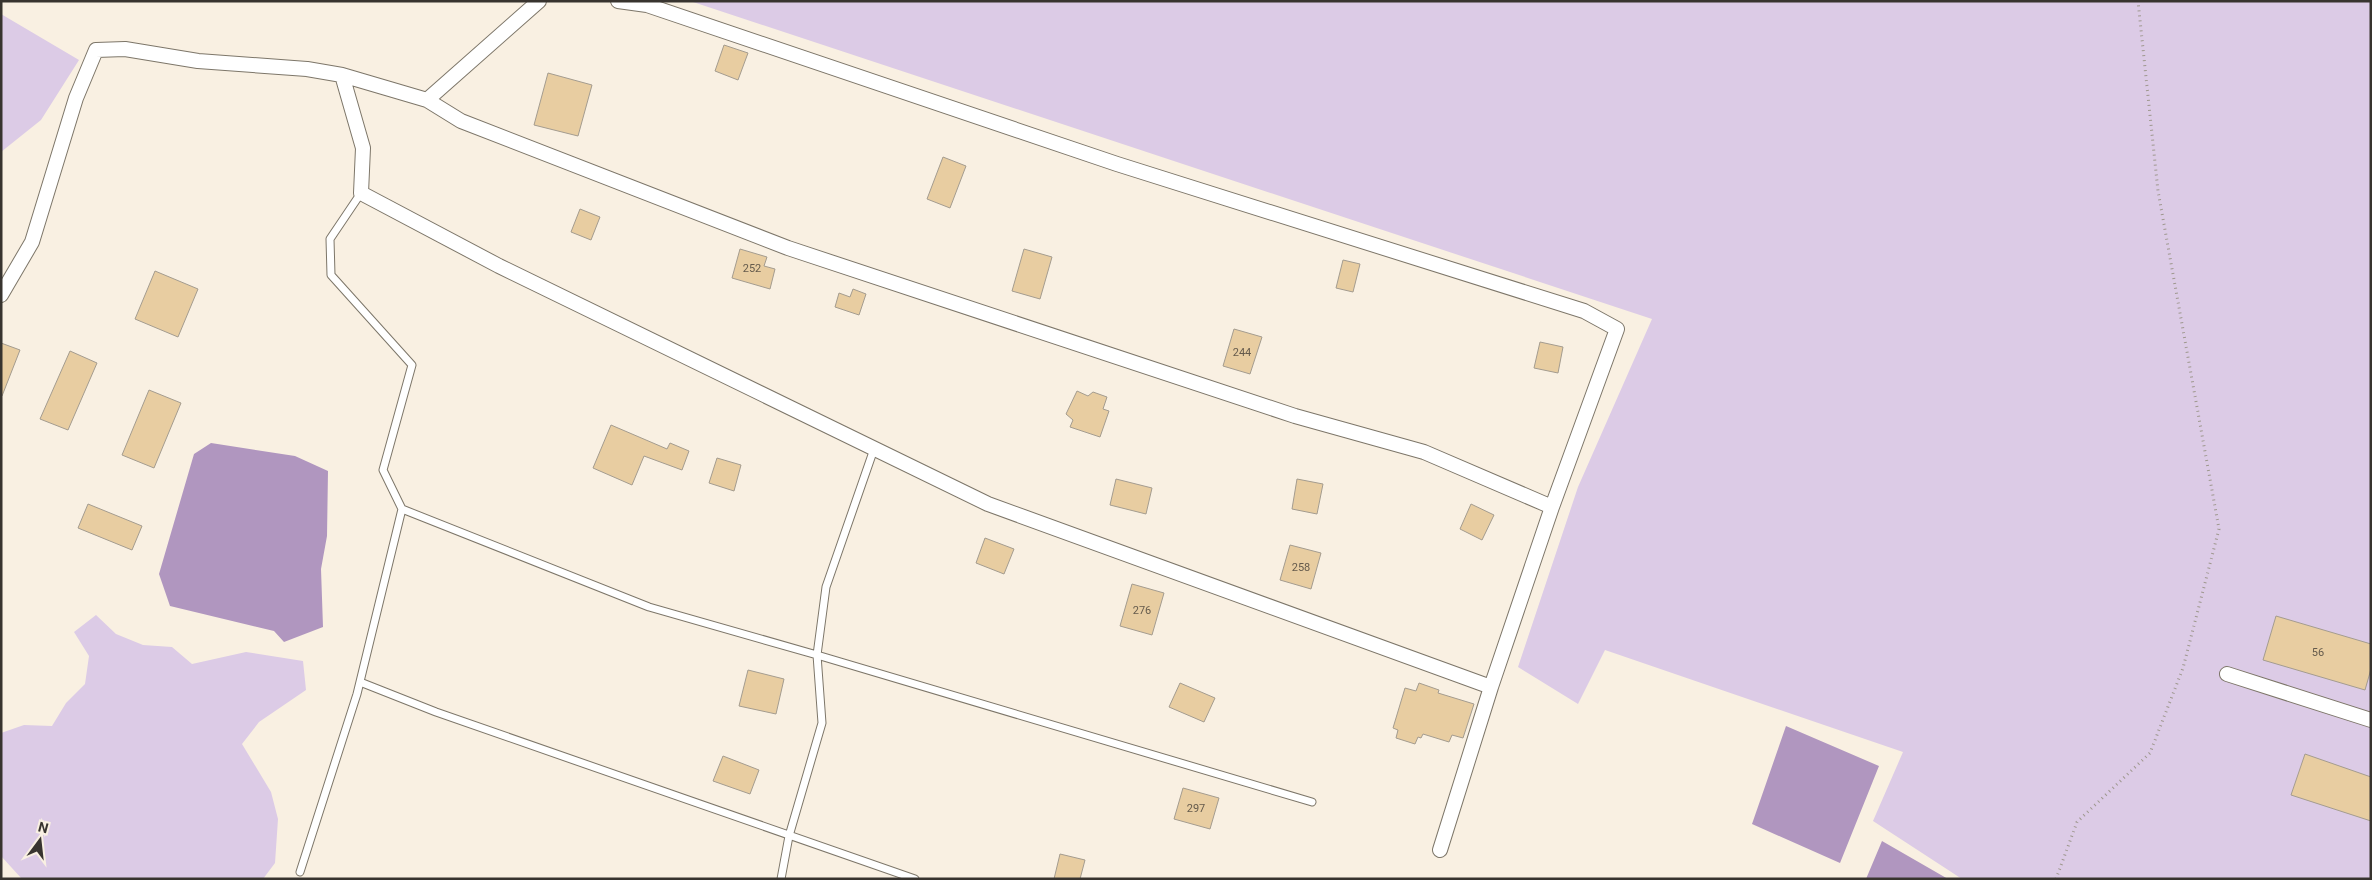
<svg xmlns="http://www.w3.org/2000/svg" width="2372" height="880" font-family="Roboto,sans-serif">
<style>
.green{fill:#dccbe6}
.water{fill:#b096bf}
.building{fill:#e8cda1;stroke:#a49c8f}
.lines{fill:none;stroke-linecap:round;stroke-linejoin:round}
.service-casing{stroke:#7d7669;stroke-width:9}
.minor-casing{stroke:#7d7669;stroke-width:16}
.path{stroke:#9f988f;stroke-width:3;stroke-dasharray:1 4;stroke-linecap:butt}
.service{stroke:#fff;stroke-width:7}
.minor{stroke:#fff;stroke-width:14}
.labels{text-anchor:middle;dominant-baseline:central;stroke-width:4.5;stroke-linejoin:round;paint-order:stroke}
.number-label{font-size:11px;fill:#645a4c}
</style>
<rect width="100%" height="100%" fill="#f9f0e2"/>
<path class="green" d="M 690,1 L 2371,1 L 2371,879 L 1962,879 L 1873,821 L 1903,752 L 1605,650 L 1578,704 L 1518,667 L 1578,487 L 1652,319 Z
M 1,14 L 79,60 L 41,120 L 1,152 Z
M 96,615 L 116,634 L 143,645 L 172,647 L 192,664 L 246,652 L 303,661 L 306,690 L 259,722 L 242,744 L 271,792 L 278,819 L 275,863 L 263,879 L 22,879 L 1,856 L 1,733 L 24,725 L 52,726 L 66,703 L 85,684 L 89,656 L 74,632 Z"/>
<path class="water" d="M 211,443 L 295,456 L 328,471 L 327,536 L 321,569 L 323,627 L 284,642 L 274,631 L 170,606 L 159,574 L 194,454 Z
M 1786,726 L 1879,766 L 1840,863 L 1752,824 Z
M 1882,841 L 1948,879 L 1866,879 Z"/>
<path class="building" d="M 724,45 L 748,53 L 738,80 L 715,71 Z
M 548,73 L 592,85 L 578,136 L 534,125 Z
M 943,157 L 966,166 L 950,208 L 927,199 Z
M 580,209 L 600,217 L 591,240 L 571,232 Z
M 740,249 L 767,257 L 764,266 L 775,269 L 770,289 L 732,278 Z
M 1024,249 L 1052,257 L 1040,299 L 1012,291 Z
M 1343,260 L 1360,264 L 1353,292 L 1336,288 Z
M 155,271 L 198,289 L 178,337 L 135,319 Z
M 853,289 L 866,294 L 859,315 L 835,307 L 839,293 L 850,297 Z
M 1234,329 L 1262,337 L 1250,374 L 1223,366 Z
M 1540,342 L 1563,347 L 1558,373 L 1534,368 Z
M 1,343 L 20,350 L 2,396 L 1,396 Z
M 70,351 L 97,363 L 68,430 L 40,419 Z
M 149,390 L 181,403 L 154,468 L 122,455 Z
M 1077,391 L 1088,396 L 1093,392 L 1107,397 L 1103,409 L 1109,411 L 1100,437 L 1070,427 L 1073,420 L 1066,414 Z
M 611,425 L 667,449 L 670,443 L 689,451 L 682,470 L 644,456 L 632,485 L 593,468 Z
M 717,458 L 741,465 L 734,491 L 709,483 Z
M 1116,479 L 1152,488 L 1146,514 L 1110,505 Z
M 1297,479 L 1323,484 L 1317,514 L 1292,509 Z
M 88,504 L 142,526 L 132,550 L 78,528 Z
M 1471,504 L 1494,515 L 1482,540 L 1460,529 Z
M 985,538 L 1014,549 L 1004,574 L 976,563 Z
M 1290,545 L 1321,553 L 1311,589 L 1280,580 Z
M 1132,584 L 1164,593 L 1152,635 L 1120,626 Z
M 2276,616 L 2371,644 L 2371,669 L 2365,690 L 2263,660 Z
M 748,670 L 784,679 L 776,714 L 739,706 Z
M 1180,683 L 1215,698 L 1204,722 L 1169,707 Z
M 1419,683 L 1439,690 L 1438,693 L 1474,704 L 1463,738 L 1452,735 L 1449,742 L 1423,734 L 1421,738 L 1418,737 L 1415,744 L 1396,738 L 1398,730 L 1393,728 L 1405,688 L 1416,691 Z
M 2305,754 L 2371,777 L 2371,821 L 2291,795 Z
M 723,756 L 759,770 L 750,794 L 713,781 Z
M 1183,788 L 1219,798 L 1210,829 L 1174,819 Z
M 1060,854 L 1085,860 L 1080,879 L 1054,879 Z"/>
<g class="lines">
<defs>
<path id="service" d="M 361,193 L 330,239 L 331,275 L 412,365 L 383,470 L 402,509 L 649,607 L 817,655 L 826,587 L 874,449
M 360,682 L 436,712 L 915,879
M 300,872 L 357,694 L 402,509
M 781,879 L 789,836 L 822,723 L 817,655 L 1312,802"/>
<path id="minor" d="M 618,1 L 647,5 L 1117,164 L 1584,311 L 1617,329 L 1552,507 L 1491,687
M 342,75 L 363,148 L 361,193 L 499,266 L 988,504 L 1491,687 L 1440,850
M 427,100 L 461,121 L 788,248 L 1295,416 L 1424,452 L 1552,507
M 1,295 L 32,242 L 76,98 L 96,50 L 125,49 L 198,61 L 307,69 L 342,75 L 427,100 L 539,1
M 2227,674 L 2371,720"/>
</defs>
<use href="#service" class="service-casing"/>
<use href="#minor" class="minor-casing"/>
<path class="path" d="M 2056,879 L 2077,822 L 2150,753 L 2183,668 L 2219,529 L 2158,191 L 2138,1"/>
<use href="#service" class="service"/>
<use href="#minor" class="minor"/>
</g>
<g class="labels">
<g class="number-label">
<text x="752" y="268">252</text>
<text x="1242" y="352">244</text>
<text x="1301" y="567">258</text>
<text x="1142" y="610">276</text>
<text x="2318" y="652">56</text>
<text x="1196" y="808">297</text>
</g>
</g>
<rect width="2372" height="880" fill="none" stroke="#38342f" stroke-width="5"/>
<g transform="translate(40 840) rotate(15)" stroke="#f9f0e2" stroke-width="4" paint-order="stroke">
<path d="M0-4L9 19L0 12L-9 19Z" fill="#38342f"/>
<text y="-8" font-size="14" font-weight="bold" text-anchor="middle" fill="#38342f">N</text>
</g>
</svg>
